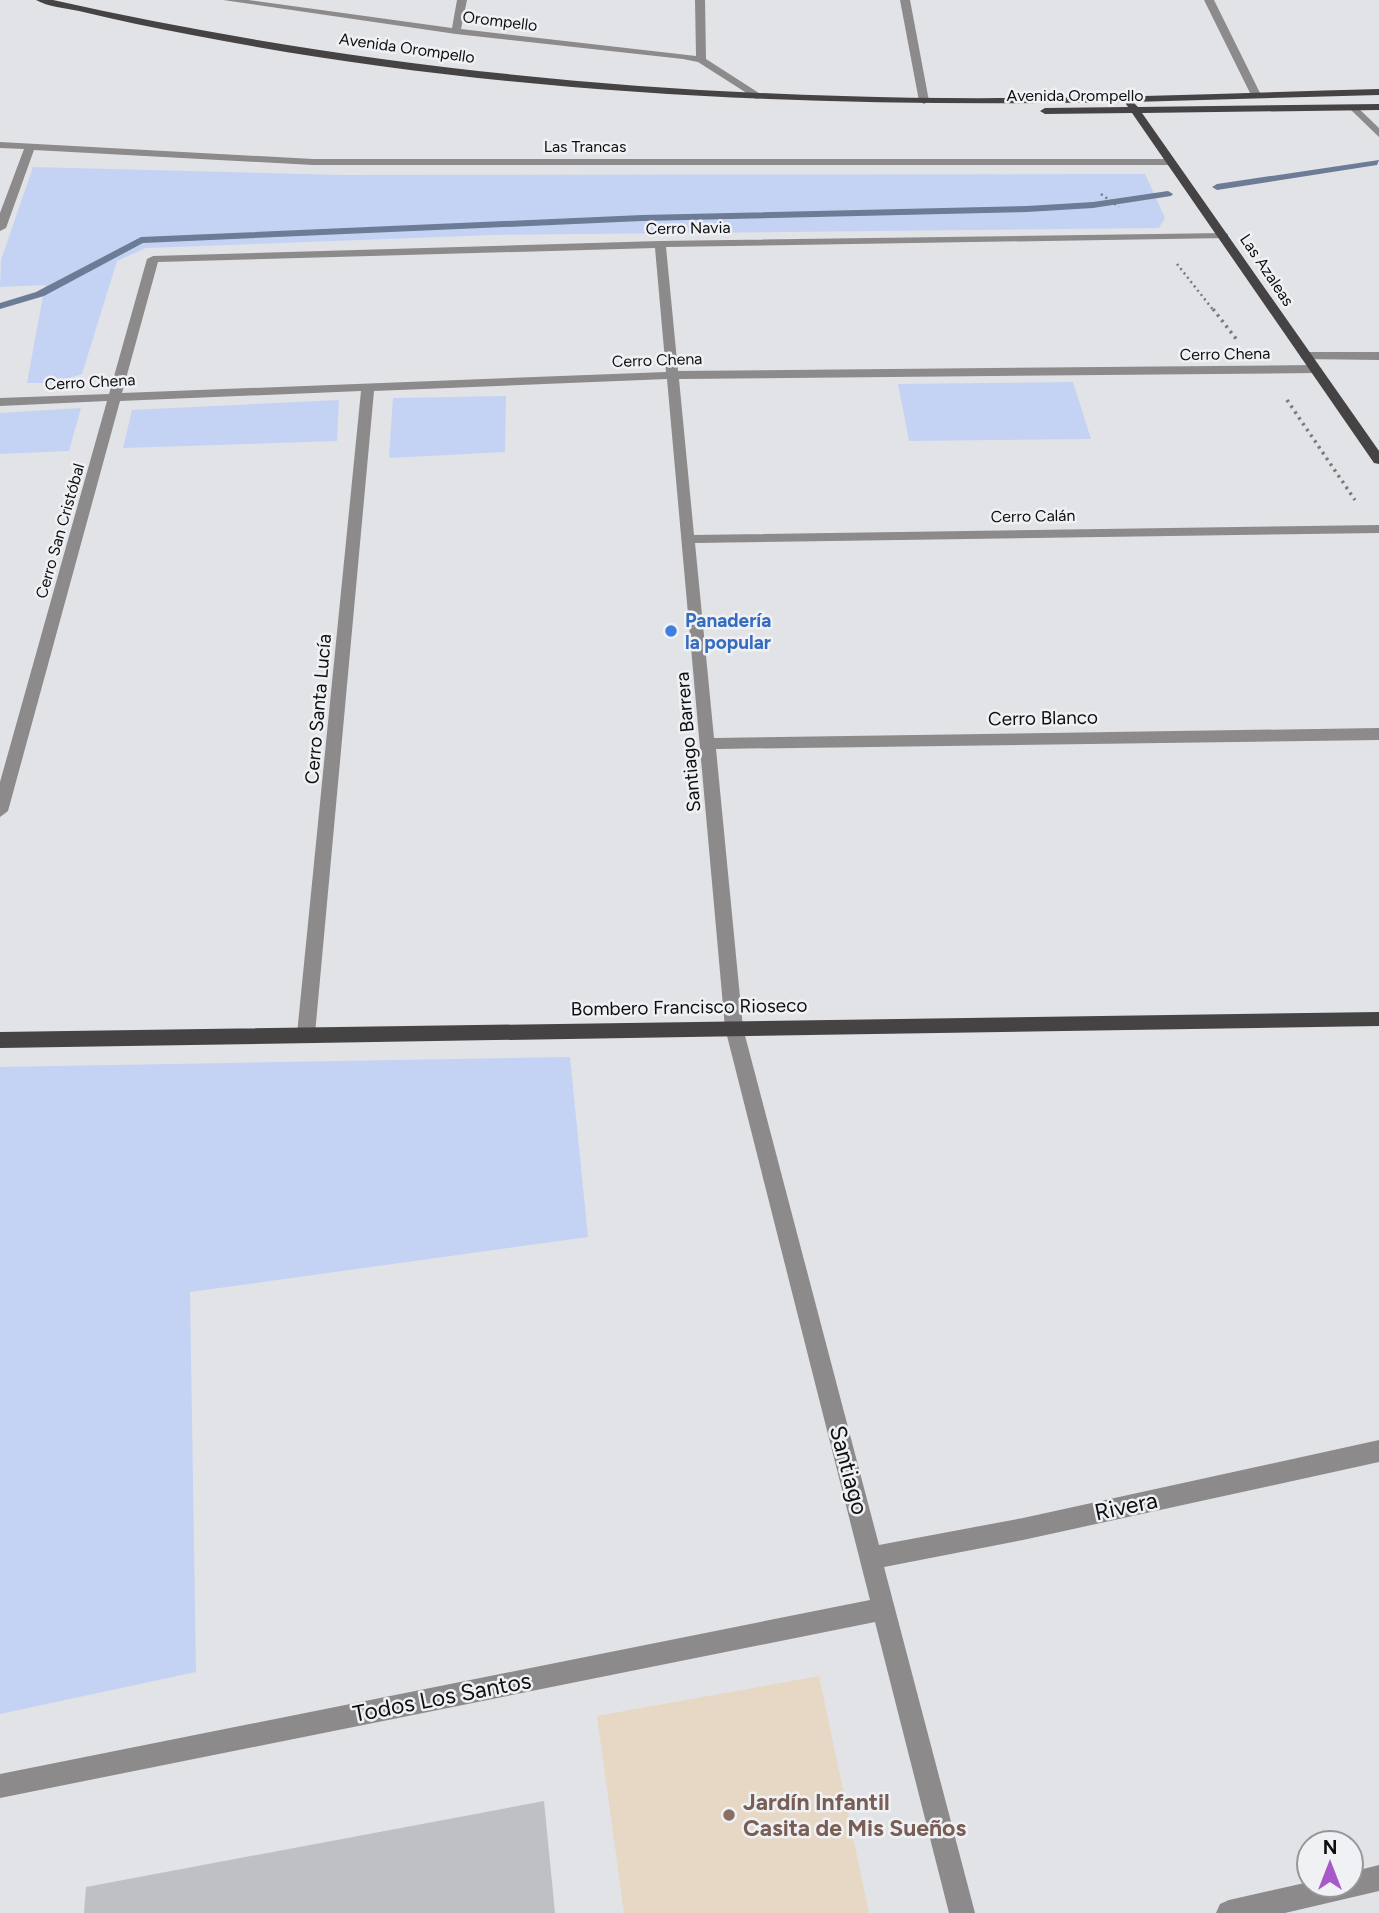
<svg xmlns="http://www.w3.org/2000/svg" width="1379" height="1913" font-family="Figtree,sans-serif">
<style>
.education{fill:#e7d7c5}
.green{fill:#c4d3f3}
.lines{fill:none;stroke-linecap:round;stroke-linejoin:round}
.stream{fill:#6c7c96;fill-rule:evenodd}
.building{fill:#bfc0c3}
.path-far1{stroke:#797a7c;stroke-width:2.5;stroke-dasharray:2 3.5;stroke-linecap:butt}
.path{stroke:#797a7c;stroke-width:3.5;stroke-dasharray:2.5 4.5;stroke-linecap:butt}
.minor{fill:#8c8a8b;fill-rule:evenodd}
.major{fill:#464344;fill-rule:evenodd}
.shop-dot{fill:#3f7fe0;stroke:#eff1f4;stroke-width:2.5}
.education-dot{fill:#8d6e63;stroke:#eff1f4;stroke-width:2.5}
.labels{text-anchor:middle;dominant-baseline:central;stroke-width:5;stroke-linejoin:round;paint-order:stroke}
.far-street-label{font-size:16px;fill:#0e0f10;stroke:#eff1f4}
.shop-label{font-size:19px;font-weight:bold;fill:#366cbe;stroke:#eff1f4;text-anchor:start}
.street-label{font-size:19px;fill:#0e0f10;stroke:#eff1f4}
.near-street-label{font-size:23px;fill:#0e0f10;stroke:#eff1f4}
.near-education-label{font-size:23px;font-weight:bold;fill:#785e54;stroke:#eff1f4;text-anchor:start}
</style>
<rect width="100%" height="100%" fill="#e2e3e6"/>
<path class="education" d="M 819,1676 L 869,1913 L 624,1913 L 597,1716 Z"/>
<path class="green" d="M 33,167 L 342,175 L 1145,174 L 1165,218 L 1159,228 L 493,235 L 146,248 L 117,261 L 82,374 L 54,383 L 27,383 L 45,285 L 0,287 L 1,260 Z
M 1073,382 L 1091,439 L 909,441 L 898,384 Z
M 506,396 L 505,452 L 389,458 L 393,398 Z
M 339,400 L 337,441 L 123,448 L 132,410 Z
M 81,408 L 69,451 L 0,454 L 0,413 Z
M 570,1057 L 588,1237 L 190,1292 L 196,1672 L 0,1714 L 0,1067 Z"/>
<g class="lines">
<path class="stream" d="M 1379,160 L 1377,165 L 1217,190 L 1212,187 L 1217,184 Z
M 1168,191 L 1173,194 L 1171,196 L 1093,208 L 1027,212 L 642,221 L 143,243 L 44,296 L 0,309 L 0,303 L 36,292 L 141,237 L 642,215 L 1027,206 L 1093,202 Z"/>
</g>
<path class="building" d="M 544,1801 L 555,1913 L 84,1913 L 86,1887 Z"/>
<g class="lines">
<path class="path-far1" d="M 1101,194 L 1119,207
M 1177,264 L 1214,311"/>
<path class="path" d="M 1213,309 L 1237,340
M 1287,400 L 1355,500"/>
<path class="minor" d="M 223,0 L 248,0 L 452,28 L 457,0 L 467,0 L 461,29 L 696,56 L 695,0 L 705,0 L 706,59 L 765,97 L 756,99 L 698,62 L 683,59 L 456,34 Z
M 900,0 L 910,0 L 929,101 L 924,104 L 919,101 Z
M 1204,0 L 1214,0 L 1261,95 L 1260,97 L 1251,95 Z
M 1355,105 L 1379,128 L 1379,137 L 1351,110 L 1350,108 Z
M 0,142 L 313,159 L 1171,159 L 1176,162 L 1171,165 L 313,165 L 34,150 L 6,228 L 0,231 L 0,213 L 24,149 L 0,148 Z
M 1224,233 L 1228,234 L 1228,238 L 666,247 L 678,371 L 1316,365 L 1322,369 L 1316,373 L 679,379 L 694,535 L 1379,525 L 1379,533 L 695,543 L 714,738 L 1379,728 L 1379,740 L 716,749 L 743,1028 L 879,1545 L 1023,1518 L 1379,1440 L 1379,1462 L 1023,1540 L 884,1567 L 975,1913 L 949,1913 L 875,1622 L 0,1798 L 0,1774 L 870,1600 L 725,1028 L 667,379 L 374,391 L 315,1034 L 312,1039 L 306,1042 L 300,1039 L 297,1034 L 361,391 L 120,401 L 8,811 L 0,817 L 0,782 L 107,401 L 0,406 L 0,398 L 109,394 L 147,259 L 153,256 L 660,241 ZM 655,248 L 666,372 L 122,393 L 158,262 Z
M 1306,352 L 1379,352 L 1379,360 L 1302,359 L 1300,356 Z
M 1379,1865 L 1379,1891 L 1285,1913 L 1216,1913 L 1220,1904 L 1229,1900 L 1309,1882 L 1309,1885 L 1351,1885 L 1351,1872 Z"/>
<path class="major" d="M 36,0 L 53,0 C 313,58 577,89 843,96 C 1022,102 1201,94 1379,89 L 1379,95 L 1133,102 L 1138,107 L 1379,104 L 1379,110 L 1142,113 L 1379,451 L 1379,464 L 1374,463 L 1132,113 L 1045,114 L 1040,111 L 1045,108 L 1128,107 L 1126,104 L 1128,102 C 815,108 501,95 192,35 C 154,28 116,20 79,11 C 65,8 48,7 36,0 Z
M 1379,1012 L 1379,1026 L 0,1048 L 0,1032 Z"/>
</g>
<circle class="shop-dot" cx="671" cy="631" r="7"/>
<circle class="education-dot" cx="729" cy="1815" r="7"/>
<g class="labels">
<g class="far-street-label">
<text transform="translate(500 21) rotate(7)">Orompello</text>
<text transform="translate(407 48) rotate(8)">Avenida Orompello</text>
<text x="1075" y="95">Avenida Orompello</text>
<text x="585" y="146">Las Trancas</text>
<text transform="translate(688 228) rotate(-1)">Cerro Navia</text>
<text transform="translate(1267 270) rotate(56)">Las Azaleas</text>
<text transform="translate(1225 354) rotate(-1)">Cerro Chena</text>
<text transform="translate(657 360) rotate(-2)">Cerro Chena</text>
<text transform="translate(90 382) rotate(-3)">Cerro Chena</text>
<text transform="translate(1033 516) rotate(-1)">Cerro Calán</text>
<text transform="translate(60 531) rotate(-74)">Cerro San Cristóbal</text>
</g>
<g class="shop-label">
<text x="685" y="620">Panadería<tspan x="685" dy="22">la popular</tspan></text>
</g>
<g class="street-label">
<text transform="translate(318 709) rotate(-85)">Cerro Santa Lucía</text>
<text transform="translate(1043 718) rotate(-1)">Cerro Blanco</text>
<text transform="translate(688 742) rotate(-95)">Santiago Barrera</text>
<text transform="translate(689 1007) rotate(-1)">Bombero Francisco Rioseco</text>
</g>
<g class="near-street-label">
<text transform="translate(849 1470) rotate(75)">Santiago</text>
<text transform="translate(1126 1506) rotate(-12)">Rivera</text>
<text transform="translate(442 1697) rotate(-11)">Todos Los Santos</text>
</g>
<g class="near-education-label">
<text x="743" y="1802">Jardín Infantil<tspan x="743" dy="26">Casita de Mis Sueños</tspan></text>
</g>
</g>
<g transform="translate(1330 1864)"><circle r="33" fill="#eff1f4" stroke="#959799" stroke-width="2"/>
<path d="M0-5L12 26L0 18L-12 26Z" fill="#a758c9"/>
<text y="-10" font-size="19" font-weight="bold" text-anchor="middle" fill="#0e0f10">N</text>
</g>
</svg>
